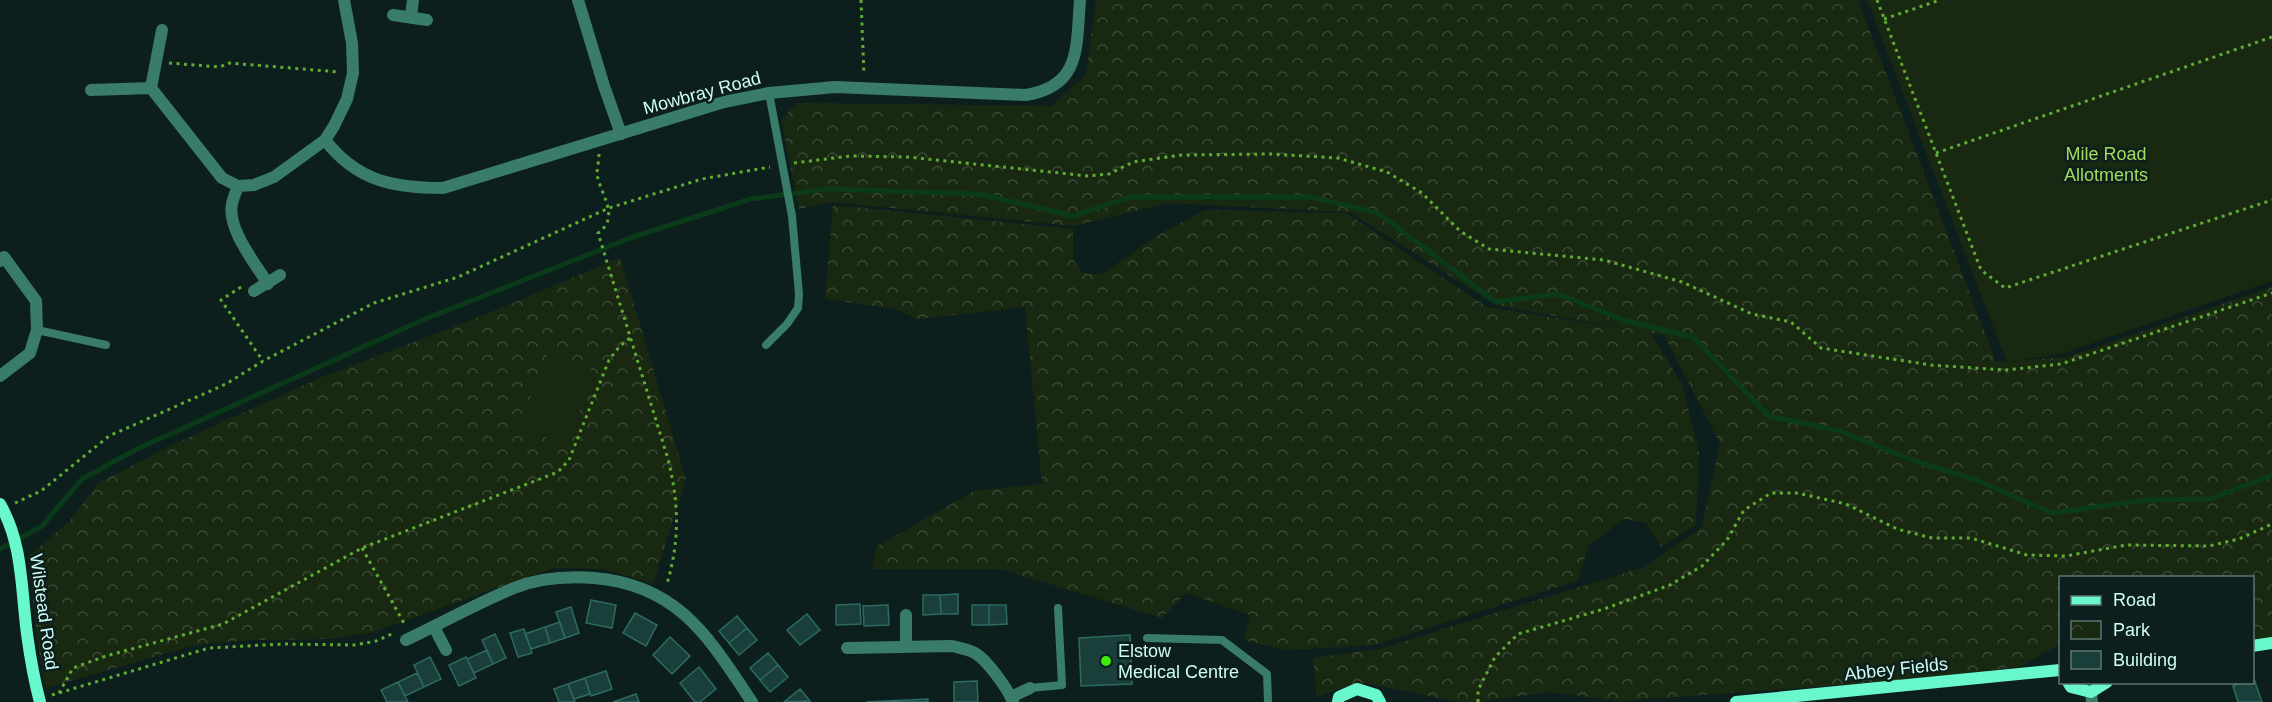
<svg xmlns="http://www.w3.org/2000/svg" width="2272" height="702" font-family="Helvetica,sans-serif">
<style>
.park{fill:url(#park-crowns)}
.garden{fill:#192911}
.lines{fill:none;stroke-linecap:round;stroke-linejoin:round}
.stream{stroke:#0b3a1a;stroke-width:5}
.building{fill:#1a3f3b;stroke:#2d6a63;stroke-width:1.5}
.path{stroke:#60ac33;stroke-width:3;stroke-dasharray:3 4.5;stroke-linecap:butt}
.lane{stroke:#3a7c6a;stroke-width:8}
.street{stroke:#3a7c6a;stroke-width:12}
.secondary{stroke:#69f8ce;stroke-width:12}
.poi-dot{fill:#3cec0b;stroke:#0d1f1c;stroke-width:2}
.labels{text-anchor:middle;dominant-baseline:central;stroke-width:5;stroke-linejoin:round;paint-order:stroke}
.street-label{font-size:18px;fill:#cefdf3;stroke:#0d1f1c}
.park-label{font-size:18px;fill:#a4d95e;stroke:#0d1f1c}
.poi-label{font-size:18px;fill:#cefdf3;stroke:#0d1f1c;text-anchor:start}
</style>
<defs>
<pattern id="park-crowns" width="20" height="18" patternUnits="userSpaceOnUse" patternTransform="scale(1.5)"><rect width="20" height="18" fill="#192911"/><path d="M2 6a3 3 0 1 1 6 0M12 15a3 3 0 1 1 6 0" fill="none" stroke="#394934"/></pattern>
</defs>
<rect width="100%" height="100%" fill="#0d1f1c"/>
<path class="park" d="M 1096,0 L 1858,0 L 1996,362 L 2067,357 L 2272,287 L 2272,637 L 2253,640 L 2252,578 L 2060,578 L 2060,644 L 2019,667 L 1898,681 L 1617,701 L 1550,692 L 1478,702 L 1458,702 L 1364,683 L 1341,688 L 1317,697 L 1313,658 L 1379,649 L 1644,567 L 1702,527 L 1720,443 L 1664,335 L 1650,333 L 1682,384 L 1699,452 L 1696,525 L 1661,547 L 1646,523 L 1624,519 L 1589,545 L 1577,581 L 1374,645 L 1287,650 L 1244,640 L 1250,615 L 1186,593 L 1162,618 L 1000,569 L 872,569 L 877,546 L 974,491 L 1042,484 L 1025,307 L 918,319 L 895,309 L 825,299 L 833,205 L 1073,229 L 1073,259 L 1083,273 L 1100,275 L 1165,231 L 1205,210 L 1346,213 L 1487,307 L 1643,332 L 1496,305 L 1350,212 L 1168,203 L 1073,226 L 833,202 L 799,209 L 781,120 L 797,103 L 1052,106 L 1086,74 Z
M 620,258 L 686,479 L 653,584 L 604,569 L 553,568 L 374,632 L 331,639 L 251,640 L 195,645 L 46,688 L 38,646 L 28,556 L 69,522 L 98,483 L 174,444 L 320,378 L 484,315 Z"/>
<path class="garden" d="M 1867,0 L 2272,0 L 2272,281 L 2064,353 L 2007,362 Z
M 548,352 L 595,371 L 566,445 L 519,427 Z"/>
<g class="lines">
<path class="stream" d="M 0,549 L 42,526 L 82,479 L 137,449 L 425,319 L 633,237 L 751,199 L 828,189 L 979,194 L 1073,216 L 1129,197 L 1311,197 L 1378,213 L 1496,302 L 1558,294 L 1626,321 L 1693,337 L 1769,416 L 1840,431 L 1915,461 L 1976,480 L 2052,513 L 2147,500 L 2211,499 L 2272,475"/>
</g>
<path class="building" d="M 958,594 L 958,614 L 941,614 L 940,595 Z
M 923,595 L 940,595 L 941,614 L 923,615 Z
M 591,600 L 616,605 L 612,628 L 586,623 Z
M 860,604 L 861,624 L 836,625 L 836,605 Z
M 888,605 L 889,625 L 864,626 L 863,606 Z
M 972,605 L 989,605 L 989,625 L 972,625 Z
M 989,605 L 1006,605 L 1007,624 L 989,625 Z
M 571,607 L 579,633 L 565,638 L 556,612 Z
M 635,613 L 657,625 L 646,646 L 623,633 Z
M 807,614 L 820,630 L 800,645 L 787,630 Z
M 737,616 L 747,628 L 729,643 L 719,631 Z
M 560,622 L 565,638 L 550,643 L 545,627 Z
M 545,627 L 550,643 L 531,649 L 525,634 Z
M 747,628 L 757,640 L 739,655 L 729,643 Z
M 524,629 L 532,653 L 518,657 L 510,633 Z
M 495,634 L 506,658 L 493,664 L 482,640 Z
M 1130,635 L 1132,684 L 1081,686 L 1079,638 Z
M 670,637 L 690,656 L 672,674 L 653,655 Z
M 487,650 L 493,664 L 474,673 L 467,659 Z
M 768,653 L 778,665 L 760,680 L 750,668 Z
M 430,657 L 441,679 L 424,687 L 414,665 Z
M 466,657 L 476,678 L 459,686 L 449,665 Z
M 778,665 L 788,677 L 770,692 L 760,680 Z
M 699,667 L 716,689 L 700,702 L 695,702 L 680,683 Z
M 606,671 L 612,689 L 591,696 L 585,678 Z
M 417,673 L 424,687 L 405,696 L 398,682 Z
M 585,678 L 590,694 L 574,699 L 568,684 Z
M 2252,679 L 2254,679 L 2262,702 L 2238,702 L 2233,686 L 2243,682 L 2252,682 Z
M 977,681 L 978,702 L 954,702 L 954,682 Z
M 398,682 L 408,702 L 387,702 L 381,690 Z
M 568,684 L 575,702 L 559,702 L 554,689 Z
M 800,689 L 810,701 L 784,702 Z
M 636,694 L 639,702 L 613,702 Z
M 928,699 L 928,702 L 866,702 Z"/>
<g class="lines">
<path class="path" d="M 861,0 L 864,75
M 1877,0 L 1981,270 L 2005,288 L 2272,200
M 1884,19 L 1940,0
M 169,63 L 220,67 L 229,63 L 339,72
M 1936,153 L 2272,37
M 599,154 C 599,160 597,168 597,174 C 600,194 621,217 598,233 L 668,459 C 679,504 680,539 667,584
M 794,163 L 850,156 L 908,157 L 1088,176 L 1109,174 L 1133,162 L 1181,155 L 1271,154 L 1338,158 L 1387,172 L 1422,193 L 1460,231 L 1489,249 L 1604,260 L 1682,282 L 1752,314 L 1791,322 L 1821,348 L 1931,365 L 2006,370 L 2061,364 L 2272,293
M 241,287 L 221,300 L 263,361
M 15,503 L 41,491 L 109,436 L 226,384 L 263,361 L 374,303 L 458,277 L 609,208 L 702,179 L 770,167
M 362,548 L 405,625
M 59,693 L 73,668 L 106,656 L 223,624 L 362,548 L 558,472 L 569,460 L 609,360 L 619,347 L 630,338
M 52,695 L 209,648 L 283,644 L 355,645 L 376,641 L 394,633
M 1478,702 L 1478,690 L 1495,657 L 1518,634 L 1604,609 L 1670,585 L 1702,566 L 1727,540 L 1744,510 L 1771,493 L 1797,493 L 1846,504 L 1897,529 L 1932,538 L 1971,538 L 2027,555 L 2066,556 L 2126,545 L 2209,546 L 2239,539 L 2272,524"/>
<path class="lane" d="M 37,330 L 106,345
M 766,345 L 787,324 L 798,308 L 799,294 L 792,216 L 769,93
M 1147,638 L 1222,640 L 1267,674 L 1268,702
M 1030,688 L 1062,685 L 1058,608"/>
<path class="street" d="M 578,0 L 604,86 L 621,134
M 393,15 L 427,20
M 411,16 L 413,0
M 162,30 L 151,88 L 222,178 L 238,186 L 254,185 L 274,177 L 325,140 L 334,126 L 347,99 L 353,73 L 352,43 L 344,0
M 91,90 L 151,88
M 325,140 C 357,181 393,188 443,188 L 724,102 L 769,93 L 835,87 L 1026,95 C 1082,86 1076,46 1080,0
M 238,186 C 236,192 233,198 232,204 C 227,229 255,263 268,284
M 0,261 L 4,257 L 36,301 L 37,330 L 30,353 L 0,376
M 254,291 L 280,275
M 906,615 L 906,647
M 434,627 L 446,650
M 406,640 C 442,623 477,603 514,588 C 539,578 567,576 594,578 C 679,585 709,638 752,702
M 847,648 L 952,646 C 960,648 968,649 975,653 C 987,660 1008,689 1013,702
M 2091,692 L 2092,702
M 1011,697 L 1030,688"/>
<path class="secondary" d="M 0,504 C 23,544 21,589 27,634 C 30,656 34,680 40,702
M 2252,646 L 2272,643
M 2068,682 L 2071,687 L 2091,692 L 2107,682
M 1338,702 L 1339,697 L 1357,689 L 1376,695 L 1380,702
M 1736,702 L 2060,670"/>
</g>
<circle class="poi-dot" cx="1106" cy="661" r="6"/>
<g class="labels">
<g class="street-label">
<text transform="translate(702 93) rotate(-15)">Mowbray Road</text>
<text transform="translate(44 612) rotate(82)">Wilstead Road</text>
<text transform="translate(1896 669) rotate(-6)">Abbey Fields</text>
</g>
<g class="park-label">
<text x="2106" y="154">Mile Road<tspan x="2106" dy="21">Allotments</tspan></text>
</g>
<g class="poi-label">
<text x="1118" y="651">Elstow<tspan x="1118" dy="21">Medical Centre</tspan></text>
</g>
</g>
<rect x="2059" y="576" width="195" height="108" fill="#0d1f1c" stroke="#5a7872" stroke-width="1.5"/>
<rect x="2071" y="596" width="30" height="9" fill="#69f8ce" stroke="#5a7872" stroke-width="1.5"/>
<text x="2113" y="606" font-size="18" fill="#cefdf3">Road</text>
<rect x="2071" y="621" width="30" height="18" fill="url(#park-crowns)" stroke="#5a7872" stroke-width="1.5"/>
<text x="2113" y="636" font-size="18" fill="#cefdf3">Park</text>
<rect x="2071" y="651" width="30" height="18" fill="#1a3f3b" stroke="#5a7872" stroke-width="1.5"/>
<text x="2113" y="666" font-size="18" fill="#cefdf3">Building</text>
</svg>
